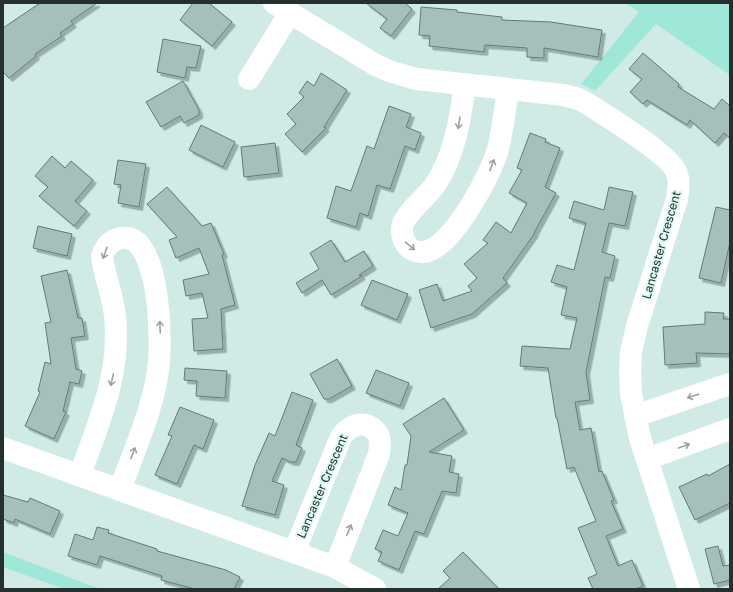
<svg xmlns="http://www.w3.org/2000/svg" width="733" height="592" font-family="'Golos Text',sans-serif">
<style>
.green{fill:#9fe7d9}
.building{fill:#a5c0ba;stroke:#617a75;filter:url(#shadow)}
.lines{fill:none;stroke-linecap:round;stroke-linejoin:round}
.minor{stroke:#fff;stroke-width:22}
.oneway{stroke:#9da1a0}
.labels{text-anchor:middle;dominant-baseline:central;stroke-width:4;stroke-linejoin:round;paint-order:stroke}
.street-label{font-size:12px;fill:#252f2d;stroke:#ddf9f3}
</style>
<defs>
<filter id="shadow"><feDropShadow dx="3.5" dy="3.5" stdDeviation="0" flood-color="#0004"/></filter>
</defs>
<rect width="100%" height="100%" fill="#d0ebe6"/>
<path class="green" d="M 625,3 L 730,3 L 730,75 L 656,24 L 595,91 L 581,84 L 639,12 Z
M 3,552 L 100,589 L 64,589 L 3,567 Z"/>
<path class="building" d="M 40,3 L 97,3 L 71,21 L 73,24 L 60,33 L 62,36 L 35,54 L 36,56 L 9,78 L 3,72 L 3,28 Z
M 193,3 L 209,3 L 232,22 L 212,46 L 180,20 Z
M 366,3 L 405,3 L 412,9 L 391,36 L 380,28 L 387,19 Z
M 421,7 L 457,10 L 457,12 L 502,17 L 502,20 L 551,22 L 602,30 L 598,57 L 544,48 L 544,58 L 527,57 L 527,48 L 485,45 L 484,52 L 429,46 L 430,36 L 419,35 Z
M 163,39 L 201,46 L 196,68 L 187,67 L 185,78 L 157,72 Z
M 643,53 L 679,84 L 678,87 L 714,109 L 722,99 L 730,106 L 730,138 L 724,133 L 715,143 L 690,120 L 687,125 L 647,100 L 643,104 L 630,92 L 642,79 L 629,69 Z
M 321,73 L 347,90 L 324,127 L 326,128 L 302,152 L 285,134 L 296,124 L 287,114 L 304,97 L 299,93 L 307,81 L 314,86 Z
M 183,81 L 199,110 L 199,115 L 184,123 L 180,116 L 161,127 L 146,102 Z
M 389,106 L 411,114 L 406,127 L 421,133 L 415,150 L 405,146 L 390,189 L 377,185 L 368,216 L 360,213 L 356,227 L 327,218 L 336,186 L 351,191 L 367,146 L 374,149 Z
M 201,125 L 235,142 L 223,167 L 189,150 Z
M 530,133 L 546,139 L 545,142 L 560,148 L 545,187 L 556,193 L 534,233 L 535,233 L 503,278 L 507,283 L 472,314 L 431,328 L 419,290 L 437,284 L 443,301 L 472,291 L 468,286 L 477,278 L 464,264 L 488,243 L 483,240 L 496,222 L 511,233 L 527,203 L 509,193 L 522,170 L 517,168 Z
M 275,143 L 279,173 L 244,177 L 241,147 Z
M 52,156 L 65,168 L 71,161 L 93,180 L 75,201 L 87,211 L 74,226 L 39,196 L 48,187 L 35,176 Z
M 118,160 L 146,164 L 139,207 L 118,203 L 121,185 L 114,184 Z
M 167,187 L 202,226 L 211,223 L 224,254 L 222,255 L 235,305 L 221,309 L 223,349 L 194,351 L 192,319 L 208,318 L 202,293 L 186,296 L 183,280 L 209,274 L 199,248 L 176,258 L 169,240 L 177,237 L 147,204 Z
M 609,187 L 633,192 L 625,226 L 609,223 L 602,252 L 615,256 L 610,278 L 605,277 L 586,372 L 590,400 L 575,402 L 580,430 L 591,428 L 599,472 L 602,471 L 614,500 L 611,501 L 623,529 L 606,536 L 618,566 L 632,560 L 643,586 L 636,589 L 593,589 L 588,578 L 597,574 L 578,528 L 596,521 L 574,467 L 567,469 L 557,418 L 556,418 L 548,368 L 520,366 L 522,346 L 570,349 L 577,318 L 561,315 L 567,287 L 551,282 L 557,265 L 574,270 L 586,223 L 569,218 L 574,201 L 604,210 Z
M 716,207 L 730,210 L 730,242 L 721,283 L 699,278 Z
M 38,226 L 72,234 L 67,256 L 33,248 Z
M 331,240 L 345,262 L 364,251 L 373,266 L 359,275 L 362,276 L 331,295 L 322,280 L 302,293 L 296,283 L 319,269 L 310,253 Z
M 67,270 L 78,318 L 82,318 L 85,336 L 71,338 L 76,369 L 82,371 L 79,384 L 70,382 L 63,411 L 66,412 L 54,439 L 25,426 L 40,392 L 38,391 L 45,362 L 51,364 L 45,323 L 51,322 L 41,276 Z
M 372,280 L 408,294 L 397,320 L 361,305 Z
M 705,312 L 724,313 L 723,319 L 730,319 L 730,354 L 696,353 L 697,363 L 665,365 L 663,327 L 705,324 Z
M 337,359 L 352,386 L 329,399 L 324,399 L 310,374 Z
M 185,368 L 227,371 L 225,398 L 196,396 L 197,381 L 184,380 Z
M 376,370 L 409,383 L 400,406 L 366,393 Z
M 292,392 L 313,400 L 296,445 L 302,448 L 296,462 L 291,462 L 282,458 L 272,481 L 284,485 L 275,515 L 242,506 L 255,465 L 269,433 L 275,436 Z
M 444,398 L 464,430 L 429,452 L 452,456 L 449,472 L 459,474 L 456,493 L 442,491 L 424,534 L 415,531 L 399,570 L 378,561 L 382,552 L 375,549 L 383,530 L 398,536 L 408,513 L 388,505 L 395,487 L 401,490 L 405,465 L 407,465 L 411,436 L 403,424 Z
M 180,407 L 214,420 L 203,449 L 194,445 L 177,484 L 155,475 L 172,436 L 168,435 Z
M 730,464 L 730,503 L 695,520 L 679,487 L 707,474 L 708,476 Z
M 3,495 L 28,502 L 30,498 L 60,511 L 50,534 L 15,519 L 14,523 L 3,519 Z
M 97,527 L 109,530 L 108,533 L 157,549 L 157,551 L 226,570 L 240,577 L 234,589 L 195,589 L 161,580 L 162,576 L 100,556 L 97,565 L 68,556 L 75,534 L 93,540 Z
M 718,546 L 723,566 L 730,565 L 730,580 L 714,584 L 705,549 Z
M 463,552 L 499,589 L 438,589 L 450,578 L 443,571 Z"/>
<g class="lines">
<path class="minor" d="M 274,3 L 374,64 L 389,71 L 416,79 L 564,95 L 579,99 L 588,104 C 606,116 673,156 677,174 C 680,182 678,191 677,199 L 637,326 L 631,352 L 630,372 L 631,393 L 640,438 L 689,589
M 249,79 L 290,13
M 465,85 C 460,119 455,155 435,185 C 427,197 401,216 402,230 C 402,239 405,246 413,250 C 417,252 423,253 428,251 C 454,243 491,175 498,149 C 503,129 505,109 508,89
M 635,416 L 730,384
M 3,448 L 335,567 L 375,589
M 647,459 L 730,429
M 80,475 C 99,421 121,375 115,316 C 113,295 104,276 102,256 C 105,247 111,240 121,238 C 160,232 161,337 159,361 C 156,403 134,450 120,490
M 294,552 L 341,437 C 349,424 369,418 378,435 C 381,441 380,448 379,454 L 335,567"/>
</g>
<defs><path id="oneway-shaft" d="M-6 0H5M1.5-3L5.5 0L1.5 3" fill="none" stroke-width="1.6" stroke-linecap="round" stroke-linejoin="round"/></defs>
<g class="oneway">
<use href="#oneway-shaft" transform="translate(459 123) rotate(99)"/>
<use href="#oneway-shaft" transform="translate(492 165) rotate(-70)"/>
<use href="#oneway-shaft" transform="translate(410 246) rotate(39)"/>
<use href="#oneway-shaft" transform="translate(105 253) rotate(109)"/>
<use href="#oneway-shaft" transform="translate(160 327) rotate(-93)"/>
<use href="#oneway-shaft" transform="translate(112 380) rotate(103)"/>
<use href="#oneway-shaft" transform="translate(693 396) rotate(162)"/>
<use href="#oneway-shaft" transform="translate(684 446) rotate(-20)"/>
<use href="#oneway-shaft" transform="translate(133 453) rotate(-70)"/>
<use href="#oneway-shaft" transform="translate(349 530) rotate(-68)"/>
</g>
<g class="labels">
<g class="street-label">
<text transform="translate(661 245) rotate(-74)">Lancaster Crescent</text>
<text transform="translate(322 486) rotate(-67)">Lancaster Crescent</text>
</g>
</g>
<rect width="733" height="592" fill="none" stroke="#252f2d" stroke-width="8"/>
</svg>
